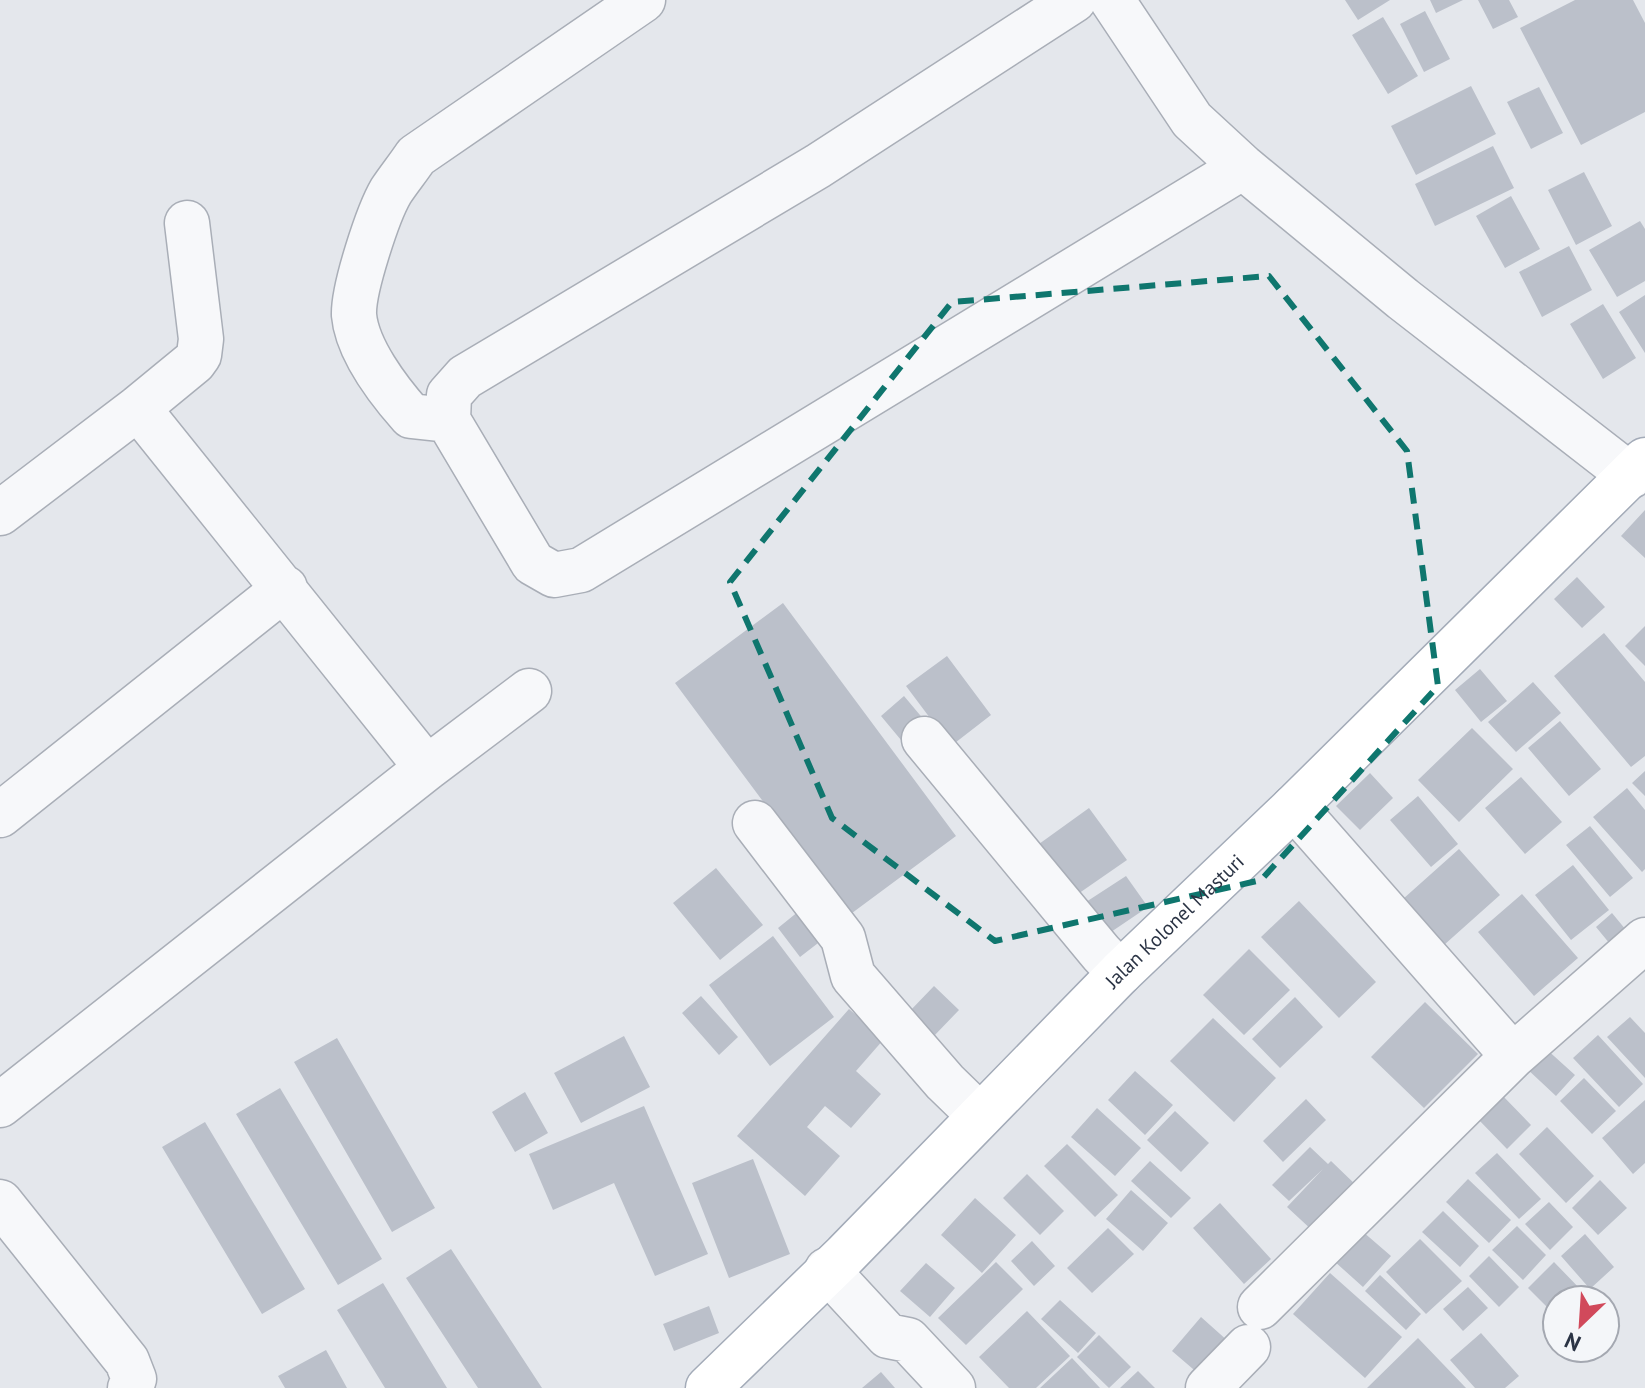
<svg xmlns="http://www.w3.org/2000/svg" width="1645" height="1388" font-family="'PT Sans',sans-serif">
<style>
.building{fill:#bbc0ca}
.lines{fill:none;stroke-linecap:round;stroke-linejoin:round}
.minor-casing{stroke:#a9aeb7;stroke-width:47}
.major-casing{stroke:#a3abb8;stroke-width:47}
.minor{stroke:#f7f8fa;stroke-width:44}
.major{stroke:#fff;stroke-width:44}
.marked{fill:none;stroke:#0f766e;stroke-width:6;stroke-dasharray:16 10;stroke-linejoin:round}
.labels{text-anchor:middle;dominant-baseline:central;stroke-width:8;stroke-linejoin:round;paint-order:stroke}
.street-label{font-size:20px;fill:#2b3445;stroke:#f4f6f9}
</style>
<rect width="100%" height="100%" fill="#e4e7ec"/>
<path class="building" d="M 1345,0 L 1390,0 L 1358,20 Z
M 1430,0 L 1463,0 L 1436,13 Z
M 1478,0 L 1509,0 L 1518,17 L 1493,29 Z
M 1575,0 L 1633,0 L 1645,23 L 1645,112 L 1581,145 L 1520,28 Z
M 1425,11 L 1450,59 L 1424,72 L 1400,24 Z
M 1383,17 L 1418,76 L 1388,94 L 1352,35 Z
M 1471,86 L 1496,134 L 1416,175 L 1391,126 Z
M 1539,87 L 1563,133 L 1531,149 L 1507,102 Z
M 1493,146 L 1514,188 L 1435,226 L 1415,184 Z
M 1584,172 L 1612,226 L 1576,245 L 1548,190 Z
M 1511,196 L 1540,249 L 1505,268 L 1476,216 Z
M 1640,221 L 1645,229 L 1645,281 L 1617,297 L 1589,250 Z
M 1569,246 L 1592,290 L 1542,317 L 1519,272 Z
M 1645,295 L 1645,353 L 1619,312 Z
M 1603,304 L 1636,358 L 1603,379 L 1570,324 Z
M 1645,510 L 1645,558 L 1621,536 Z
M 1577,577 L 1605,607 L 1582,628 L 1554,599 Z
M 783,603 L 956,836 L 848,916 L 675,683 Z
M 1645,626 L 1645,666 L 1625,646 Z
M 1604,633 L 1645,682 L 1645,756 L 1631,767 L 1554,676 Z
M 947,656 L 991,715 L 951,746 L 906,686 Z
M 1480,669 L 1507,701 L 1481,722 L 1455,690 Z
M 1533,682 L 1561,713 L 1516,752 L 1488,722 Z
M 904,696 L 930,727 L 906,746 L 881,716 Z
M 1560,721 L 1601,769 L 1569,796 L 1528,748 Z
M 1472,728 L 1513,769 L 1459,822 L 1418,780 Z
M 1645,771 L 1645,796 L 1632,783 Z
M 1370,773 L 1393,798 L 1360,830 L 1336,806 Z
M 1521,777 L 1562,822 L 1525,854 L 1485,808 Z
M 1627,788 L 1645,810 L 1645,869 L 1642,872 L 1593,817 Z
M 1418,796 L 1458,844 L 1431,867 L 1390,820 Z
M 1089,808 L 1127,860 L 1075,896 L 1039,844 Z
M 1590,826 L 1633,878 L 1610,897 L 1566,845 Z
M 1459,849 L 1500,895 L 1444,945 L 1403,899 Z
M 1573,865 L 1609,910 L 1571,940 L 1535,895 Z
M 716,868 L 763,925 L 720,960 L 673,903 Z
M 1126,876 L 1148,907 L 1108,934 L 1086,902 Z
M 1522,894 L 1578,958 L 1534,996 L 1478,932 Z
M 1299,901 L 1376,982 L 1339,1018 L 1261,937 Z
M 799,911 L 822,940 L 800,957 L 778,928 Z
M 1612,913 L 1626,930 L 1610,944 L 1596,927 Z
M 773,936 L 834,1017 L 770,1066 L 709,985 Z
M 1249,949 L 1290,990 L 1244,1035 L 1203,995 Z
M 934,986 L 959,1010 L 933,1037 L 908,1013 Z
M 701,996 L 738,1037 L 719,1055 L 682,1013 Z
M 1295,997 L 1323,1027 L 1280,1068 L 1252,1039 Z
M 1425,1002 L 1478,1054 L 1424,1108 L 1371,1057 Z
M 849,1009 L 884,1039 L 856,1071 L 881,1094 L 851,1128 L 825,1106 L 807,1127 L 840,1156 L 805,1196 L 737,1136 Z
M 1630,1017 L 1645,1033 L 1645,1078 L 1607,1037 Z
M 1213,1018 L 1276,1078 L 1234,1122 L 1170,1061 Z
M 1598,1035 L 1643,1084 L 1619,1107 L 1573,1058 Z
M 624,1036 L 650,1087 L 581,1123 L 554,1073 Z
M 337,1038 L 435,1208 L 392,1232 L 294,1062 Z
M 1544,1047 L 1575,1075 L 1556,1096 L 1525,1067 Z
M 1135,1071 L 1173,1105 L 1145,1135 L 1108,1100 Z
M 1584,1078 L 1616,1111 L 1592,1134 L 1560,1101 Z
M 280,1088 L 382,1259 L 338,1285 L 236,1114 Z
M 525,1092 L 548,1133 L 515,1152 L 492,1112 Z
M 1501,1094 L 1531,1125 L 1507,1149 L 1477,1118 Z
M 1306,1099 L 1326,1120 L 1283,1162 L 1263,1141 Z
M 1645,1100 L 1645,1163 L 1633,1174 L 1602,1138 Z
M 644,1106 L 708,1254 L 655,1276 L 614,1183 L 553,1210 L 529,1154 Z
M 1097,1108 L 1141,1148 L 1115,1176 L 1071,1137 Z
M 1175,1111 L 1209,1143 L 1181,1172 L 1147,1140 Z
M 205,1122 L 305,1289 L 262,1314 L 162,1147 Z
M 1547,1127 L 1594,1176 L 1566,1203 L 1519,1154 Z
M 1067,1144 L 1118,1195 L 1095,1217 L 1044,1166 Z
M 1310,1147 L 1328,1164 L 1331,1161 L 1358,1187 L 1314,1232 L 1287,1207 L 1323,1169 L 1289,1201 L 1272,1185 Z
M 1497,1153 L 1541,1199 L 1519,1219 L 1475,1173 Z
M 753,1159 L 790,1254 L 729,1278 L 692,1183 Z
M 1150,1161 L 1191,1198 L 1171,1218 L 1131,1181 Z
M 1027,1174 L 1064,1211 L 1040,1235 L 1003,1198 Z
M 1468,1179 L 1511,1220 L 1489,1243 L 1446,1202 Z
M 1600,1180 L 1627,1208 L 1598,1235 L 1572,1208 Z
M 1131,1190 L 1168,1223 L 1143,1251 L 1106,1219 Z
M 975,1198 L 1016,1235 L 982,1273 L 941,1235 Z
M 1549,1202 L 1573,1227 L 1550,1250 L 1525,1224 Z
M 1220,1203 L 1271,1259 L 1244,1284 L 1193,1228 Z
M 1443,1211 L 1479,1246 L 1460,1267 L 1422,1232 Z
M 1517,1226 L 1546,1255 L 1523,1280 L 1492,1250 Z
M 1108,1228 L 1134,1254 L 1092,1293 L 1067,1268 Z
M 1362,1231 L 1391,1256 L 1363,1287 L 1334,1261 Z
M 1585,1234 L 1614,1267 L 1590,1289 L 1561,1256 Z
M 1420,1239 L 1462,1281 L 1426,1314 L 1386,1272 Z
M 1032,1241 L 1055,1266 L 1034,1286 L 1011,1261 Z
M 451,1249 L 542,1388 L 478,1388 L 406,1278 Z
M 1489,1256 L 1519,1287 L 1499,1307 L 1469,1276 Z
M 996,1262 L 1023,1289 L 966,1345 L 938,1318 Z
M 1554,1262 L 1584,1293 L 1576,1300 L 1557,1300 L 1557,1317 L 1528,1288 Z
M 926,1263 L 955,1288 L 930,1317 L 900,1291 Z
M 1330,1273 L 1402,1337 L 1365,1378 L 1293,1314 Z
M 1380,1275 L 1421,1314 L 1406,1330 L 1365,1291 Z
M 383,1283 L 447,1388 L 385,1388 L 337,1310 Z
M 1468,1287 L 1488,1308 L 1463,1331 L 1443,1309 Z
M 1060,1300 L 1096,1333 L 1078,1353 L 1041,1319 Z
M 709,1306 L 719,1333 L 674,1351 L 663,1324 Z
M 1027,1311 L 1070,1356 L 1036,1388 L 1009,1388 L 979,1357 Z
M 1201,1317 L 1229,1342 L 1200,1375 L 1172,1351 Z
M 1481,1333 L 1519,1376 L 1505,1388 L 1475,1388 L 1450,1360 Z
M 1099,1335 L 1131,1367 L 1109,1388 L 1077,1357 Z
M 1418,1338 L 1466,1388 L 1367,1388 Z
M 326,1350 L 347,1388 L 285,1388 L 278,1376 Z
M 1072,1358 L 1100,1388 L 1040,1388 Z
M 1138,1371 L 1155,1388 L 1120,1388 Z
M 881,1372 L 895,1388 L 862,1388 Z"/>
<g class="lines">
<defs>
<path id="minor" d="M 1074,0 L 818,166 L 465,377 L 449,395 L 448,420 L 533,563 L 554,575 L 581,570 L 1243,167
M 1112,0 L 1192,120 L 1243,167 L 1403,299 L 1631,476
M 138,408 L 427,768
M 448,420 L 411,416 C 388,390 357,349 354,315 C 353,289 378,213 391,191 C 399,179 408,168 416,156 L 643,0
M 0,513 L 138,408 L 194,362 L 199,355 L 201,339 L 187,223
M 924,739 L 1101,953 L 1120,973
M 1294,807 L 1513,1056
M 0,815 L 285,588
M 755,823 L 843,938 L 853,976 L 945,1082 L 980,1116
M 0,1105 L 427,768 L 529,691
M 0,1202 L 127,1361 L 134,1379 L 130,1388
M 827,1270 L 888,1336 L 908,1340 L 953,1388
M 1260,1307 L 1513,1056 L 1645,940
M 1208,1388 L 1248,1347"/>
<g id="major">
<path id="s1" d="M 708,1388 L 845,1255 L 1120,973 L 1294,807 L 1645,460"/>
</g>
</defs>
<use href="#minor" class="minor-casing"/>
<use href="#major" class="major-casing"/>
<use href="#minor" class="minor"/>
<use href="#major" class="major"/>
</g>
<path class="marked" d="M 1269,276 L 1407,451 L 1438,686 L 1261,880 L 995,941 L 832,818 L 730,582 L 952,302 Z"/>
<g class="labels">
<g class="street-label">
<text stroke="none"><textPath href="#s1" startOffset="660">Jalan Kolonel Masturi</textPath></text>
</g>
</g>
<g transform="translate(1581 1324) rotate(205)"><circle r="38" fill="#f4f6f9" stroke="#a4a8b1" stroke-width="2"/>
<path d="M0-6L14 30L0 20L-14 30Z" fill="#d1495b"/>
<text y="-12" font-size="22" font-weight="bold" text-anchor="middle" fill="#2b3445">N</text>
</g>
</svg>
